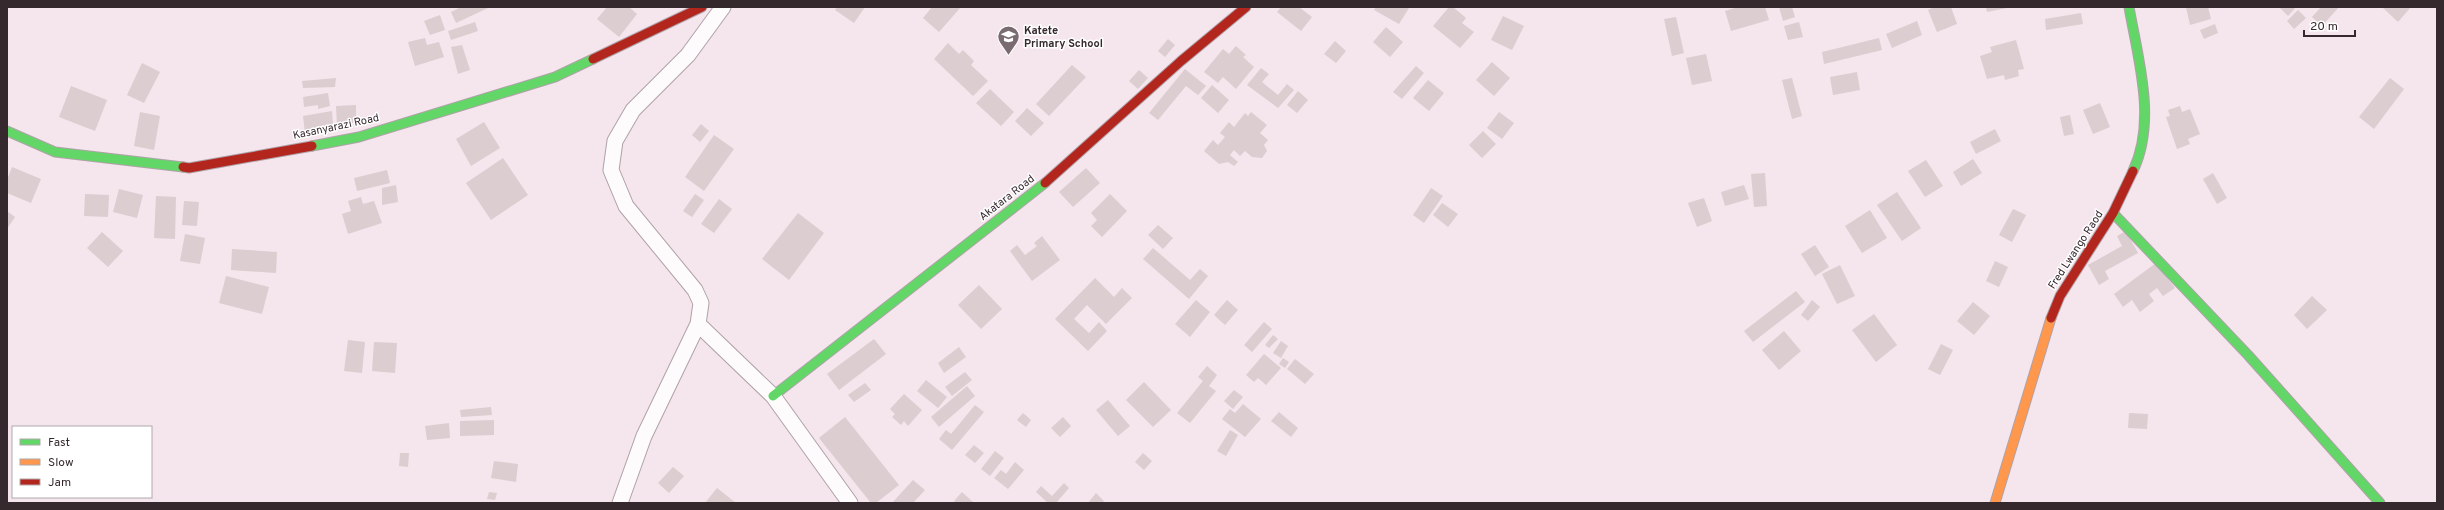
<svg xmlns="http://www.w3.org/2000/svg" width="2444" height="510" font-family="Overpass,sans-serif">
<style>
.building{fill:#dccdd1}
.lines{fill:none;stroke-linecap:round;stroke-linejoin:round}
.street-casing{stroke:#afa2a8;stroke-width:17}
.fast-casing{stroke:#afa2a8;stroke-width:11}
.slow-casing{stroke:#afa2a8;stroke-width:11}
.jam-casing{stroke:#afa2a8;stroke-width:11}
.street{stroke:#fefbfc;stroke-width:15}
.fast{stroke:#63d668;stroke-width:9}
.slow{stroke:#ff974d;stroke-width:9}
.jam{stroke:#b3261e;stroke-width:9}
.labels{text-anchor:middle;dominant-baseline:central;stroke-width:3;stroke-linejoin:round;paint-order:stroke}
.poi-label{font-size:11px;font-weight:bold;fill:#36292e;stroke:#fff;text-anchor:start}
.street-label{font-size:11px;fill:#36292e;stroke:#fff}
</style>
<rect width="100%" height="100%" fill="#f5e5ec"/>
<path class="building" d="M 461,7 L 487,7 L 488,8 L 456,23 L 451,12 Z
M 607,7 L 629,7 L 637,14 L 619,37 L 597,19 Z
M 837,7 L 865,7 L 854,23 L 835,10 Z
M 932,7 L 961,7 L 939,32 L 923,18 Z
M 1281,7 L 1299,7 L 1312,17 L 1301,31 L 1277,12 Z
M 1376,7 L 1407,7 L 1409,8 L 1399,24 L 1374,10 Z
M 1449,7 L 1453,7 L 1466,18 L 1462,23 L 1474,32 L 1460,48 L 1433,26 Z
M 1738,7 L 1765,7 L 1769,20 L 1731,31 L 1725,11 Z
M 1779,7 L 1792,7 L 1795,17 L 1783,21 Z
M 1934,7 L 1951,7 L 1957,24 L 1937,32 L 1928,10 Z
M 1986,7 L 2007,7 L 2007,8 L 1987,12 Z
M 2186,7 L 2208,7 L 2211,19 L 2190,25 Z
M 2279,7 L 2296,7 L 2288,16 Z
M 2321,7 L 2339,7 L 2322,26 L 2312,17 Z
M 2382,7 L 2411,7 L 2398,22 Z
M 2298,10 L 2306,18 L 2294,29 L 2287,21 Z
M 2081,13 L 2083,24 L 2046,30 L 2045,19 Z
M 440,15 L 445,30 L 430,35 L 424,21 Z
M 1503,16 L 1524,26 L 1512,50 L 1491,40 Z
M 1676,17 L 1684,53 L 1672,56 L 1664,19 Z
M 1917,21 L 1922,35 L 1892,48 L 1886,34 Z
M 475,22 L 478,31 L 451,40 L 448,31 Z
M 1799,22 L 1803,37 L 1788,40 L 1784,26 Z
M 2215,24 L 2218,33 L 2204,39 L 2200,30 Z
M 1386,27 L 1403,42 L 1390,57 L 1373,42 Z
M 425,38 L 427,45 L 439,42 L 444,57 L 415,66 L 408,42 Z
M 1879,38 L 1882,50 L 1824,64 L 1822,52 Z
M 1168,39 L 1175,45 L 1165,57 L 1158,51 Z
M 2016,40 L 2024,69 L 2018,70 L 2019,76 L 2005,80 L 2004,75 L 1987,79 L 1980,56 L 1992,52 L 1990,47 Z
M 1335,41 L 1346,51 L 1336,63 L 1324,54 Z
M 948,43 L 959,54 L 963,50 L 974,61 L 971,65 L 988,81 L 973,96 L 934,59 Z
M 462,45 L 470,70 L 458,74 L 451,47 Z
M 1236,46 L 1246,55 L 1243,57 L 1254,67 L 1236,89 L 1223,77 L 1218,83 L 1204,72 L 1223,49 L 1229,54 Z
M 1706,54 L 1712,81 L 1692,85 L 1686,58 Z
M 1492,62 L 1510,78 L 1494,96 L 1476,80 Z
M 142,63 L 160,72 L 144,103 L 127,95 Z
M 1072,65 L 1086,77 L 1049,116 L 1036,104 Z
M 1416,66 L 1424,73 L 1402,99 L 1393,92 Z
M 1261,68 L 1269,74 L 1262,82 L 1278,95 L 1287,84 L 1294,90 L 1278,108 L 1247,85 Z
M 1185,69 L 1206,86 L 1198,95 L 1186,86 L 1158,120 L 1149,113 Z
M 1139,70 L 1148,78 L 1138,89 L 1129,81 Z
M 1857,72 L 1860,90 L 1833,95 L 1830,77 Z
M 336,78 L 335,87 L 303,88 L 302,81 Z
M 1792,78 L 1802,116 L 1792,119 L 1782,80 Z
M 2390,78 L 2404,89 L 2374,129 L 2359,117 Z
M 1428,80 L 1444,93 L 1429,111 L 1413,98 Z
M 1212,85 L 1229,100 L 1218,113 L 1201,98 Z
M 71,86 L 107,100 L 95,131 L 59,117 Z
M 990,89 L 1014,112 L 1001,126 L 976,103 Z
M 1298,91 L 1308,100 L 1297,113 L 1287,105 Z
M 328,93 L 330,106 L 318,109 L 318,105 L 304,107 L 303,97 Z
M 2100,103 L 2110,127 L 2093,134 L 2083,110 Z
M 356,105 L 356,122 L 337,126 L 336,106 Z
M 2180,106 L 2182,112 L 2190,109 L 2200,134 L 2188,139 L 2190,144 L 2177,149 L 2166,117 L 2170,116 L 2168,110 Z
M 1027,108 L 1044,123 L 1031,136 L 1015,121 Z
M 332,111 L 333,125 L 305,133 L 303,116 Z
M 140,112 L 160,116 L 154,150 L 134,146 Z
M 1251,112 L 1267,125 L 1260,133 L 1268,140 L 1264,145 L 1267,151 L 1262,158 L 1252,157 L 1245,151 L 1240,156 L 1234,150 L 1230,155 L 1238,162 L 1234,166 L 1228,162 L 1219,164 L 1204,151 L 1213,140 L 1218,145 L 1225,137 L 1220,133 L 1229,122 L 1234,127 L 1245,113 L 1248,116 Z
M 1499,112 L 1514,123 L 1502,139 L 1487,128 Z
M 2070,115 L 2074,134 L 2064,136 L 2060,117 Z
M 484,122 L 500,148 L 471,166 L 456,139 Z
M 701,124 L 709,131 L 700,142 L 692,135 Z
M 1995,129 L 2001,141 L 1976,154 L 1970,142 Z
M 1483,131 L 1496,144 L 1482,158 L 1469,145 Z
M 714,135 L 734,149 L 704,191 L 685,177 Z
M 503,158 L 528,195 L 491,220 L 466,183 Z
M 1973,159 L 1982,173 L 1961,186 L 1953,172 Z
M 1926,160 L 1943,186 L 1925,197 L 1908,171 Z
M 12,167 L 41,179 L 31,203 L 7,193 L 7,180 Z
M 1086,168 L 1100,183 L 1073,207 L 1059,192 Z
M 387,170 L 390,183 L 357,191 L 354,178 Z
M 1765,173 L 1767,206 L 1754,207 L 1751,174 Z
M 2213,173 L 2227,198 L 2217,204 L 2203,179 Z
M 396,185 L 398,202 L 382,205 L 382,188 Z
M 1744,185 L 1749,199 L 1725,206 L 1721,192 Z
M 1431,188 L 1443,196 L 1424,223 L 1413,215 Z
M 119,189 L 143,195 L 137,218 L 113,212 Z
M 1897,192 L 1921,228 L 1902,241 L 1877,205 Z
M 85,194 L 109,195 L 108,217 L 84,216 Z
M 695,194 L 704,200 L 692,217 L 683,211 Z
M 1110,194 L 1127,211 L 1102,237 L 1091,226 L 1097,220 L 1091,213 Z
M 156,196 L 176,197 L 175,239 L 154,238 Z
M 361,197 L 363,204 L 374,201 L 382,223 L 348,234 L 342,214 L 351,211 L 348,201 Z
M 1704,198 L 1712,221 L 1697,227 L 1688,203 Z
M 719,199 L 732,209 L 714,233 L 701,224 Z
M 184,201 L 199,202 L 197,226 L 182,225 Z
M 1442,203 L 1458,214 L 1448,227 L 1433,215 Z
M 2013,209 L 2026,215 L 2012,242 L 1999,235 Z
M 1870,210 L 1887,238 L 1862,253 L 1845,226 Z
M 7,211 L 15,217 L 7,229 Z
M 798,213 L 824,233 L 789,280 L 762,259 Z
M 1158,225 L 1173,238 L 1163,249 L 1148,235 Z
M 2126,231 L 2138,253 L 2105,271 L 2109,279 L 2099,285 L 2088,265 L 2122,246 L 2117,236 Z
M 102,232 L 123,251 L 108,267 L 87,248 Z
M 185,234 L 205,238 L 200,264 L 180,261 Z
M 1042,236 L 1060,260 L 1032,281 L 1010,251 L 1017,245 L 1025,255 L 1037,246 L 1034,243 Z
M 1815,245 L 1829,267 L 1815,276 L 1801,254 Z
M 1153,248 L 1190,280 L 1200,269 L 1208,276 L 1189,299 L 1143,259 Z
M 232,249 L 277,252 L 276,273 L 231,270 Z
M 1995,261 L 2008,267 L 1999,287 L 1986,281 Z
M 2156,263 L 2175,288 L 2163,296 L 2157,288 L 2149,294 L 2154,301 L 2140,312 L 2132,300 L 2123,307 L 2114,294 Z
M 1840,265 L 1855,296 L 1837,304 L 1822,274 Z
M 226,276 L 269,287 L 262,314 L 219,303 Z
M 1095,278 L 1114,297 L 1122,288 L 1132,298 L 1106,324 L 1087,305 L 1074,319 L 1089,333 L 1099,322 L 1107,331 L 1088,351 L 1055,319 Z
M 979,285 L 1002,309 L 981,329 L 958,305 Z
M 1796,291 L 1805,302 L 1753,342 L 1744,331 Z
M 2312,296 L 2327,310 L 2307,329 L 2294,315 Z
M 1196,300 L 1210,312 L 1190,337 L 1175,324 Z
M 1227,300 L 1238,310 L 1225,325 L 1214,315 Z
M 1812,300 L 1820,307 L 1808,321 L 1801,315 Z
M 1973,302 L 1990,316 L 1974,335 L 1957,321 Z
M 1874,314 L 1897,345 L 1876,362 L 1852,330 Z
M 1264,322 L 1272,329 L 1252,352 L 1244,345 Z
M 1784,331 L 1801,351 L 1779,370 L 1762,350 Z
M 1273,335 L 1278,339 L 1269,348 L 1265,345 Z
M 874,339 L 886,354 L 839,390 L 827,374 Z
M 348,340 L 365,342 L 362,373 L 344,371 Z
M 1281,341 L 1288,346 L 1281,358 L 1273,353 Z
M 374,342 L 397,343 L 395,373 L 372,371 Z
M 1941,344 L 1953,350 L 1940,375 L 1928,369 Z
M 959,347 L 966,357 L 944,373 L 938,363 Z
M 1264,354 L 1281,368 L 1266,385 L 1258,378 L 1254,382 L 1246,375 Z
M 1283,358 L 1289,362 L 1285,368 L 1279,364 Z
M 1295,359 L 1314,374 L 1305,384 L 1287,369 Z
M 1207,366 L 1217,375 L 1209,386 L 1216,391 L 1190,423 L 1177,413 L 1203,381 L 1198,377 Z
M 965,372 L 972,380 L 952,396 L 945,387 Z
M 926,380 L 947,397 L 938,408 L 917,391 Z
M 1144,382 L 1171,410 L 1153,427 L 1126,400 Z
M 865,383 L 871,390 L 854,402 L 848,395 Z
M 967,386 L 975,396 L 939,427 L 931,417 Z
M 1234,390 L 1243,397 L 1233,409 L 1224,401 Z
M 904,394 L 922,410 L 908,426 L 904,421 L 901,425 L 892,417 L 895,414 L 890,409 Z
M 1108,400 L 1130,426 L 1118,436 L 1096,410 Z
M 1243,404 L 1261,419 L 1245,437 L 1222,419 L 1230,409 L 1235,413 Z
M 975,405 L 984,412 L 952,450 L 939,439 L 946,430 L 951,434 Z
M 491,407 L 492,415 L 461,417 L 460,410 Z
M 1279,412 L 1298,428 L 1291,437 L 1271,421 Z
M 1023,413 L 1031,420 L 1026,427 L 1017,420 Z
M 2129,413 L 2148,414 L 2147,429 L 2128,428 Z
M 845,417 L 899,485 L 876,503 L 871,503 L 819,438 Z
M 1063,417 L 1071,426 L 1060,437 L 1051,428 Z
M 494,420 L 494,435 L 460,436 L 460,421 Z
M 449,423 L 450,438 L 427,440 L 425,426 Z
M 1230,430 L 1238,435 L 1226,456 L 1217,451 Z
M 974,445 L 984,453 L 975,463 L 965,455 Z
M 995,451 L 1004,458 L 990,476 L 981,469 Z
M 400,453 L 409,453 L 408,467 L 399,466 Z
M 1143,453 L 1152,461 L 1144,470 L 1135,462 Z
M 494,461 L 518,464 L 516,482 L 491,478 Z
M 1015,462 L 1024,470 L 1008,489 L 994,478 L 1001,470 L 1006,474 Z
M 673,467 L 684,476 L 669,493 L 658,483 Z
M 913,480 L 925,490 L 913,503 L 892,503 Z
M 1064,483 L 1069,488 L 1056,503 L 1048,503 L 1036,492 L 1041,486 L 1052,496 Z
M 717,488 L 736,503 L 705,503 Z
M 489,492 L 497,493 L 495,500 L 487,499 Z
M 962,492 L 974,503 L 956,503 L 954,501 Z
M 1096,493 L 1104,501 L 1102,503 L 1088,503 Z"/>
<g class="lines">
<defs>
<path id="street" d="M 698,324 L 773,396 L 850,503
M 620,503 L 644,436 L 698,324 L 701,303 L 695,290 L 626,206 L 611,170 L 615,141 L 633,110 L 688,55 L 723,7"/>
<path id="fast" d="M 2129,7 C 2138,59 2157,121 2133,171
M 7,131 L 55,152 L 183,167
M 312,146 L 359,137 L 555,77 L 593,59
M 2113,213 L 2248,355 L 2380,503
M 773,396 L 1045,183"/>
<path id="slow" d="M 1995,503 L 2051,318"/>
<path id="jam" d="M 593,59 L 702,7
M 183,167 L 189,168 L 312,146
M 1045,183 L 1181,61 L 1246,7
M 2051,318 L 2060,296 L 2113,213 L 2133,171"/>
</defs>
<use href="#street" class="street-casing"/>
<use href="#fast" class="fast-casing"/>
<use href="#slow" class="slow-casing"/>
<use href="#jam" class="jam-casing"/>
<use href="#street" class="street"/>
<use href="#fast" class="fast"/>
<use href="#slow" class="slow"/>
<use href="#jam" class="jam"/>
</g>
<defs>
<symbol id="school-pin" viewBox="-11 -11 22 30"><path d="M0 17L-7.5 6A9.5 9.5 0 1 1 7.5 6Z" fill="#796b70" stroke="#fff"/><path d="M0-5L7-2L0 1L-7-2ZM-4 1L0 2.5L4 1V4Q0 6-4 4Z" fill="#fff"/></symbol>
</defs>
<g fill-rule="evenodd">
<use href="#school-pin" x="996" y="24" width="25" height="34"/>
</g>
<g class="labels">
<g class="poi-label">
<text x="1024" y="31">Katete<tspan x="1024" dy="13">Primary School</tspan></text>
</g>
<g class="street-label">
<text transform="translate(336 127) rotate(-12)">Kasanyarazi Road</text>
<text transform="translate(1007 198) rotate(-38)">Akatara Road</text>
<text transform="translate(2076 250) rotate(-57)">Fred Lwango Raod</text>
</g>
</g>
<rect width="2444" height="510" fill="none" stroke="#36292e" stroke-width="16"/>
<rect x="12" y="426" width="140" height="72" fill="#ffffff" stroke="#afa9ab"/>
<rect x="20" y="439" width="20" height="6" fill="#63d668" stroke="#afa9ab"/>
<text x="48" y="446" font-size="12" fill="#36292e">Fast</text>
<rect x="20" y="459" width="20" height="6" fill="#ff974d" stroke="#afa9ab"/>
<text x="48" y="466" font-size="12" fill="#36292e">Slow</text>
<rect x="20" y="479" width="20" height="6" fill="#b3261e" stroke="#afa9ab"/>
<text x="48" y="486" font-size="12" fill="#36292e">Jam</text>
<path d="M2304 30v6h51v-6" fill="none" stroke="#36292e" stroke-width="2"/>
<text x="2310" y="30" font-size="12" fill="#36292e" stroke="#ffffff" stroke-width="3" paint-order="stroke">20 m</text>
</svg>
